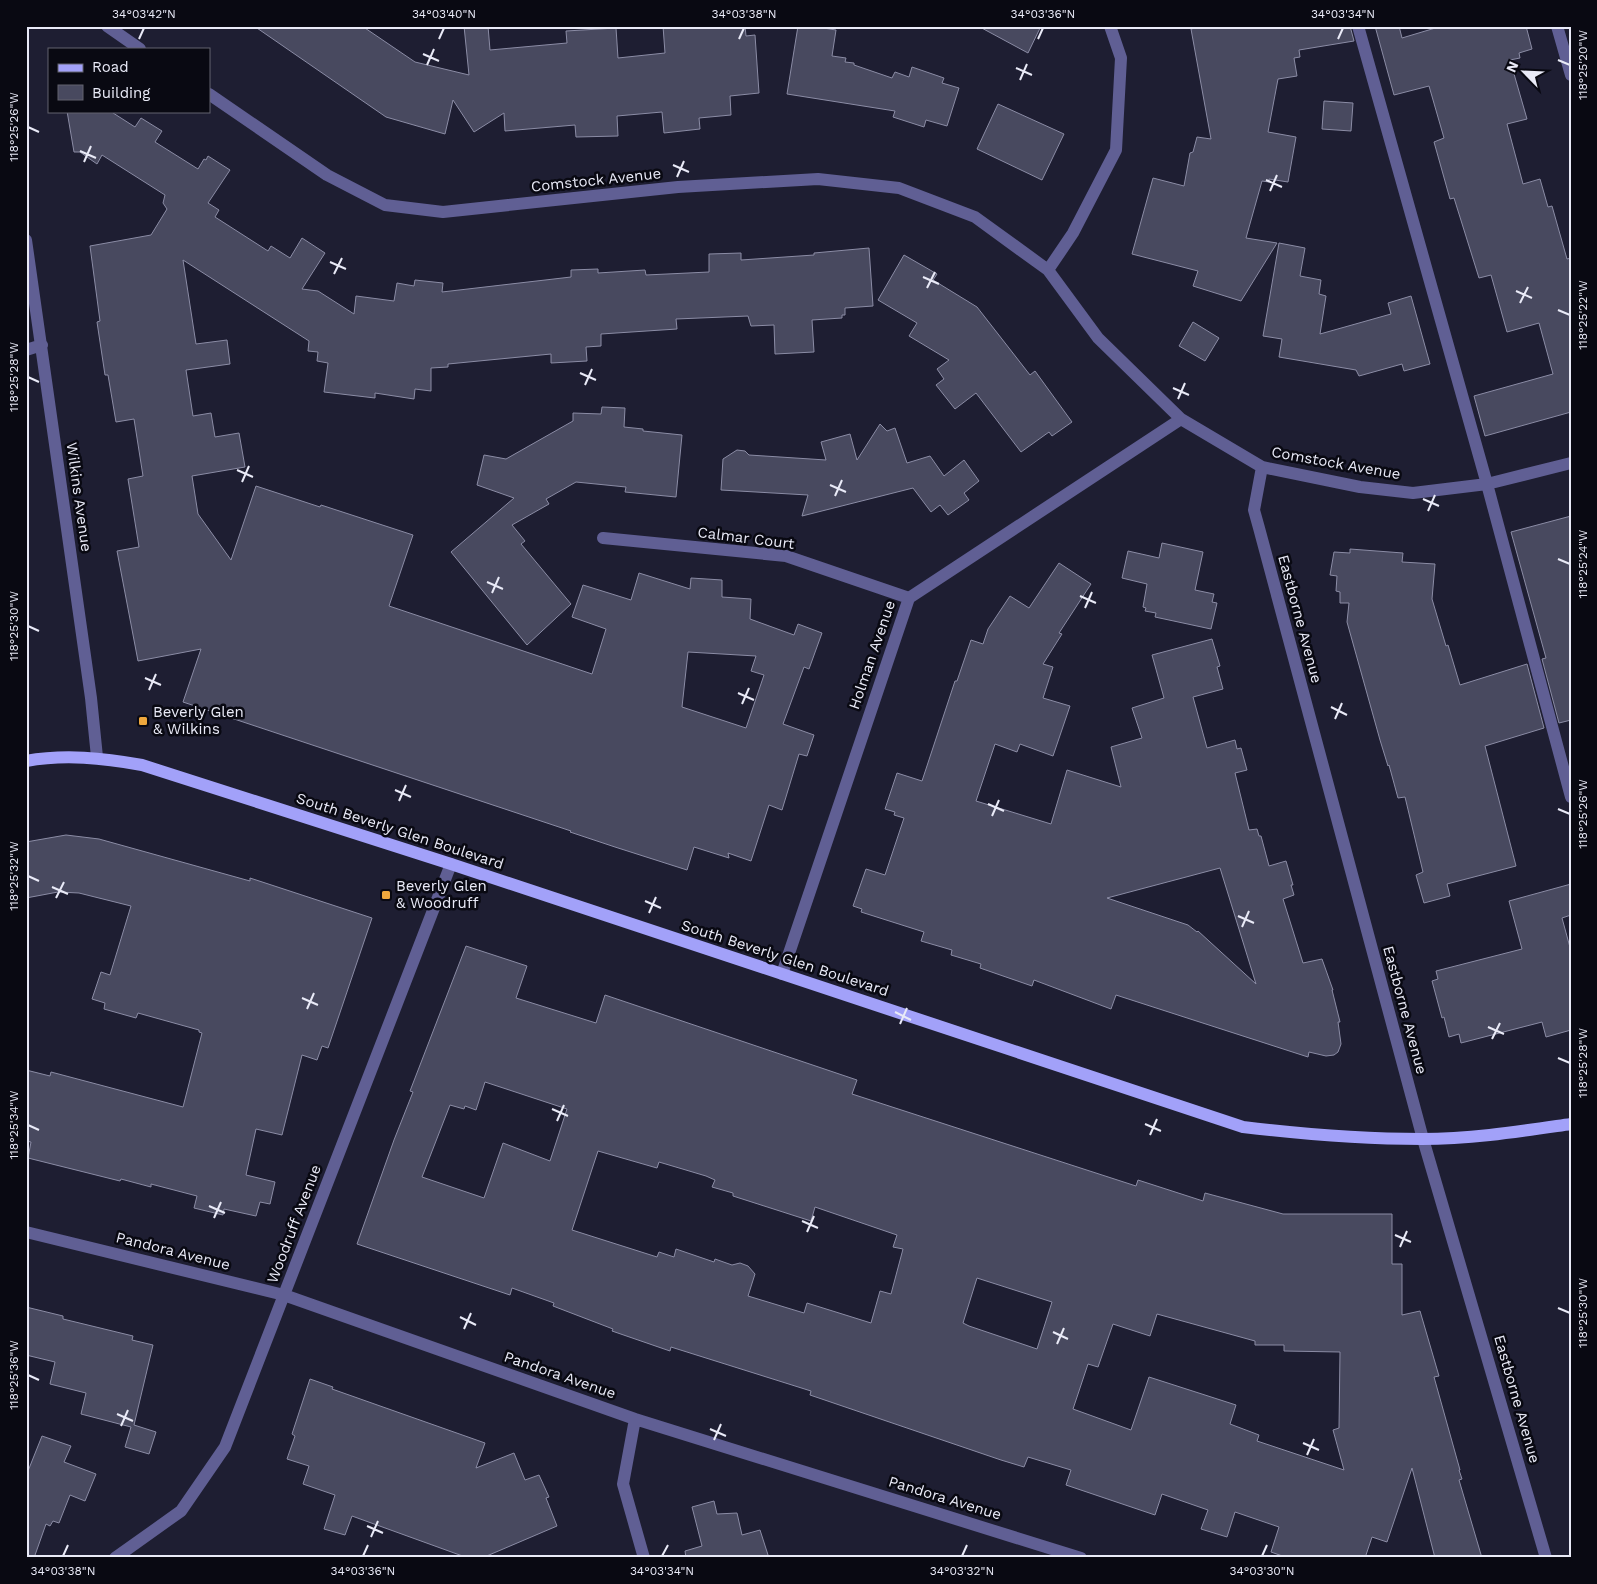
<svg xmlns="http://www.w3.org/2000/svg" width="1597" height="1584" font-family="'Work Sans',sans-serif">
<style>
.building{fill:#48495f;stroke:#8b8ca5;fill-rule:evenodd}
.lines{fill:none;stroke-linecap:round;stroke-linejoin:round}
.minor{stroke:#605f94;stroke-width:12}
.major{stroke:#a2a1f9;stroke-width:12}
.ticks{fill:none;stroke:#e9eaf7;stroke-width:2}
.poi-dot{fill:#eea73d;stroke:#090912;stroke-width:2}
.labels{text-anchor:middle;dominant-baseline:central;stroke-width:5;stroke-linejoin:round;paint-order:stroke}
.street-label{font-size:15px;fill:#e9eaf7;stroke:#090912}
.poi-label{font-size:15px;fill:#e9eaf7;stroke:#090912;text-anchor:start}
.neatline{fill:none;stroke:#e9eaf7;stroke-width:2}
.ticks-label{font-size:12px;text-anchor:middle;fill:#e9eaf7}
</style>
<rect width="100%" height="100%" fill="#1e1e32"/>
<path class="building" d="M 254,26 L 362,26 L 415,62 L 469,75 L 464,26 L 488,26 L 490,50 L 567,43 L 566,31 L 616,28 L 618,58 L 665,53 L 663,26 L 745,26 L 746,36 L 755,35 L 759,93 L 730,96 L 731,115 L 699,118 L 700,129 L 664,133 L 662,112 L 617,116 L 618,136 L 576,137 L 575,125 L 505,131 L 504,113 L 474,132 L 453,100 L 445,134 L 386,117 Z
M 798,26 L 811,26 L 836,30 L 832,56 L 846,58 L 845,62 L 854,63 L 854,65 L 892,78 L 895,72 L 909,77 L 912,67 L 944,78 L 942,83 L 959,88 L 947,126 L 926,120 L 924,127 L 893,117 L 895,111 L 787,94 Z
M 978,26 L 1041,26 L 1028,53 Z
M 1204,26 L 1350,26 L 1354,41 L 1299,50 L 1300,57 L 1294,58 L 1297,76 L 1278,79 L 1268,132 L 1296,137 L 1288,182 L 1269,179 L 1269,182 L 1262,181 L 1246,238 L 1277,243 L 1241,301 L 1193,286 L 1198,271 L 1132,254 L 1153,178 L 1184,186 L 1190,153 L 1193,152 L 1197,137 L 1211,139 L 1191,29 Z
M 1375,26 L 1399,26 L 1402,38 L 1442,26 L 1526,26 L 1532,49 L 1519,53 L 1520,58 L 1510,60 L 1527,119 L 1507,124 L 1523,184 L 1540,179 L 1548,207 L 1552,206 L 1567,259 L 1571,258 L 1571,412 L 1485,436 L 1474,396 L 1553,374 L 1539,323 L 1507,332 L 1491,275 L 1479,278 L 1454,198 L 1450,199 L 1434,142 L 1444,138 L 1429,86 L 1394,95 Z
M 1324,101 L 1353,103 L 1351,131 L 1322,129 Z
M 998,104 L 1064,134 L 1042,180 L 977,149 Z
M 67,111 L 110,111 L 135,127 L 141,118 L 162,131 L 155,142 L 198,169 L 204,159 L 206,160 L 208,156 L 230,170 L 208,203 L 219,210 L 215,217 L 268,251 L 271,246 L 290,258 L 302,238 L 325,253 L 302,289 L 318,291 L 354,314 L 356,296 L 394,301 L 397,283 L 414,286 L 415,280 L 443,283 L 442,292 L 571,277 L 571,270 L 598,269 L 598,273 L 645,270 L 646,275 L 709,272 L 709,254 L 741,253 L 741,260 L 814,255 L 814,253 L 869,248 L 873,306 L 845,308 L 845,315 L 842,315 L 842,318 L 812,320 L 814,352 L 775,354 L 774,325 L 751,326 L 748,316 L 676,319 L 677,329 L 601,334 L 601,346 L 586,347 L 587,361 L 551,363 L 551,354 L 448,364 L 448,367 L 431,368 L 431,391 L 415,389 L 414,399 L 375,393 L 375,398 L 324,392 L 328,363 L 317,361 L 318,352 L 308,351 L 309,341 L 183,260 L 196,344 L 227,340 L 230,364 L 186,370 L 193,416 L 211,413 L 215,437 L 239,433 L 245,467 L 192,476 L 198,514 L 231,560 L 256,486 L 320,507 L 321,505 L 413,535 L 389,606 L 592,674 L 606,629 L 572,617 L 583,585 L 631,600 L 639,573 L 690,589 L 691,578 L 722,580 L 722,597 L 751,599 L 750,619 L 794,635 L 798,624 L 822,633 L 809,669 L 804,667 L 783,724 L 814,735 L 807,756 L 799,754 L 782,810 L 769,805 L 751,861 L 728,853 L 729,858 L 694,847 L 687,870 L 615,847 L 570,832 L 571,831 L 183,702 L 201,649 L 138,661 L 117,551 L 139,547 L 128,479 L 143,476 L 134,419 L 116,422 L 108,375 L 105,375 L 97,322 L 100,321 L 90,246 L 151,235 L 167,209 L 163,203 L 165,195 L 102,155 L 97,164 L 80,152 L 74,152 ZM 688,652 L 756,656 L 751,671 L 764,675 L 746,728 L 682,707 Z
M 1279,243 L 1305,248 L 1300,276 L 1321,280 L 1319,294 L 1326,296 L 1320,334 L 1391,314 L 1388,303 L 1411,296 L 1430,364 L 1404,371 L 1402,364 L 1359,376 L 1356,370 L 1279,357 L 1282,339 L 1263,336 Z
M 904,255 L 937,274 L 933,280 L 977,307 L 1030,375 L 1035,371 L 1072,422 L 1052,436 L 1049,432 L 1021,452 L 976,393 L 955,409 L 936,385 L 944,379 L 937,369 L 949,360 L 909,336 L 917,323 L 878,300 Z
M 1193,322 L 1219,338 L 1205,361 L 1179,346 Z
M 602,407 L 625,408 L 624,427 L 643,429 L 643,431 L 682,435 L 676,497 L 625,492 L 626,487 L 576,482 L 546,499 L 549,504 L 512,525 L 525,541 L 521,544 L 571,604 L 527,645 L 451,552 L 514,498 L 477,485 L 484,455 L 506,459 L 573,421 L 573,413 L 601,414 Z
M 880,424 L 887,431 L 895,428 L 907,463 L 930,456 L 944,476 L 964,460 L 979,481 L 964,493 L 969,500 L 948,515 L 940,505 L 931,512 L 913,488 L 802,516 L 808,495 L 721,490 L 723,459 L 737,450 L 745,451 L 749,455 L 826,460 L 821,442 L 850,434 L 857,460 Z
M 1571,516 L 1571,720 L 1559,723 L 1542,659 L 1546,658 L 1511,532 Z
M 1162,543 L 1203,552 L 1195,590 L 1214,594 L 1212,602 L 1217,603 L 1211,629 L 1155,617 L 1156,613 L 1145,611 L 1146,608 L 1143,607 L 1147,584 L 1122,578 L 1128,551 L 1159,558 Z
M 1350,549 L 1403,553 L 1402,562 L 1435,564 L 1432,599 L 1446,646 L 1448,645 L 1460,685 L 1527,664 L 1544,728 L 1485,746 L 1516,866 L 1447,884 L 1450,896 L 1424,903 L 1416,875 L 1423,872 L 1405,797 L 1398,798 L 1389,765 L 1388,766 L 1380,740 L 1347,622 L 1349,603 L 1340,603 L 1340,592 L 1336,591 L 1337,576 L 1330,575 L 1334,552 L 1350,553 Z
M 1059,563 L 1091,584 L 1059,633 L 1062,634 L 1043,664 L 1053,667 L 1043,698 L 1070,706 L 1053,756 L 1020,744 L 1017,752 L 995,744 L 976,801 L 1051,824 L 1067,770 L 1121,787 L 1111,747 L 1142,738 L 1132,708 L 1164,698 L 1152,655 L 1212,639 L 1220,666 L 1217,667 L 1223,689 L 1193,697 L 1207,748 L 1235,740 L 1237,749 L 1241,748 L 1247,770 L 1235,773 L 1249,830 L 1257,829 L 1259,836 L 1261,836 L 1269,866 L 1286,861 L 1293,885 L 1291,885 L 1294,895 L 1283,899 L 1303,963 L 1322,959 L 1333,990 L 1332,990 L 1340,1022 L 1338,1022 L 1341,1044 L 1338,1052 L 1334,1055 L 1326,1056 L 1309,1052 L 1308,1057 L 1116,995 L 1111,1009 L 1034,980 L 1032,986 L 980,968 L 981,964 L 951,955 L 952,950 L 921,941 L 924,932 L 861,912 L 862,909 L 853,906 L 866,869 L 885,875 L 904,818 L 894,815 L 895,812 L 885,809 L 897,773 L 922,781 L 955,681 L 957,681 L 971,640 L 983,644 L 988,629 L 1010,596 L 1029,608 ZM 1220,868 L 1256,984 L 1198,931 L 1197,932 L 1188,925 L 1107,898 Z
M 66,835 L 99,839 L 250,881 L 250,878 L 372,918 L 328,1048 L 322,1046 L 317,1060 L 302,1055 L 282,1135 L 256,1129 L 246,1175 L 275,1182 L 270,1204 L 260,1202 L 256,1216 L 224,1209 L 223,1215 L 194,1208 L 197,1196 L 151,1184 L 151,1187 L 121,1179 L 120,1181 L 28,1158 L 31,1142 L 26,1141 L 26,1070 L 50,1076 L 51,1072 L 183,1107 L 202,1033 L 199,1032 L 199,1030 L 138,1013 L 136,1018 L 104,1009 L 105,1003 L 92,999 L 101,972 L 110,975 L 131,906 L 79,893 L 58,892 L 26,898 L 26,842 Z
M 1571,884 L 1571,915 L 1562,918 L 1571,951 L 1571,1030 L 1546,1037 L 1542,1022 L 1461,1043 L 1459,1034 L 1449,1037 L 1444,1017 L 1442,1018 L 1432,981 L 1438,979 L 1436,971 L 1522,949 L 1509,901 Z
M 466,946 L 527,966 L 516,998 L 596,1023 L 605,995 L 857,1080 L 852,1094 L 1136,1186 L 1138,1180 L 1203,1201 L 1205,1193 L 1283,1214 L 1392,1214 L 1392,1264 L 1402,1264 L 1402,1315 L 1420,1311 L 1439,1376 L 1434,1377 L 1460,1470 L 1459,1470 L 1462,1479 L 1459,1480 L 1482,1558 L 1435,1558 L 1412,1468 L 1387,1542 L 1372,1537 L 1365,1558 L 1288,1558 L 1271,1552 L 1279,1527 L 1235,1512 L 1227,1537 L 1201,1529 L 1208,1510 L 1162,1494 L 1155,1515 L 1066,1485 L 1071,1470 L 1028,1457 L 1024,1467 L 1001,1460 L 810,1395 L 811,1391 L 671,1347 L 670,1351 L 612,1331 L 613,1329 L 553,1306 L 554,1303 L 512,1288 L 510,1295 L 357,1244 L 394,1140 L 413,1092 L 410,1091 ZM 485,1082 L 567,1109 L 550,1161 L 503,1143 L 484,1198 L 422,1177 L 450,1105 L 464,1109 L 465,1106 L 476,1110 ZM 598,1151 L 657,1168 L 659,1162 L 706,1176 L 715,1180 L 712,1187 L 733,1193 L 733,1196 L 811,1221 L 815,1207 L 897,1235 L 893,1247 L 903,1249 L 891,1294 L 880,1291 L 871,1323 L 807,1303 L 804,1313 L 748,1296 L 755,1274 L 748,1266 L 740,1263 L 732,1265 L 715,1259 L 714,1262 L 676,1249 L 674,1257 L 659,1252 L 657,1257 L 572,1230 ZM 977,1278 L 1052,1302 L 1037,1349 L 969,1326 L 963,1323 ZM 1157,1314 L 1255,1341 L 1255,1345 L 1284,1345 L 1284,1351 L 1340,1352 L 1339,1428 L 1333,1430 L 1344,1470 L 1257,1441 L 1259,1435 L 1230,1424 L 1236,1405 L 1149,1377 L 1131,1430 L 1073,1409 L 1088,1364 L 1098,1367 L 1113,1324 L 1150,1336 Z
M 26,1307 L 63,1316 L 63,1319 L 133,1336 L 132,1340 L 153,1345 L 134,1425 L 156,1432 L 149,1454 L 125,1447 L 131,1427 L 81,1414 L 86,1393 L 50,1384 L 55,1362 L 26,1355 Z
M 310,1379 L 333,1387 L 332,1389 L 485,1443 L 476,1468 L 514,1453 L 525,1480 L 539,1475 L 549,1497 L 546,1498 L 557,1526 L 482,1558 L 468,1558 L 352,1516 L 345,1535 L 324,1529 L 335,1495 L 303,1484 L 309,1466 L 287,1459 L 295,1436 L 292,1434 Z
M 42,1436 L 71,1446 L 64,1462 L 96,1474 L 85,1501 L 70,1495 L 59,1523 L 53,1521 L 50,1526 L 46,1524 L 34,1558 L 26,1558 L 26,1476 Z
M 714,1501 L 717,1514 L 737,1513 L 742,1535 L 760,1530 L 769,1558 L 686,1558 L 685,1551 L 702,1546 L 692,1507 Z"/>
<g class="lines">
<path class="minor" d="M 107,26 L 140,49
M 1358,26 L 1487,484 L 1571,797
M 1557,26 L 1571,75
M 209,94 L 327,175 L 385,205 L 443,212 L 678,187 L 818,179 L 899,188 L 975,217 L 1048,270 L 1098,338 L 1181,419 L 1262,467 L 1360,487 L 1413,493 L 1487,484 L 1571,463
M 26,240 L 91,698 L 97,757
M 1048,270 L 1073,233 L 1116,150 L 1121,58 L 1110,26
M 26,350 L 42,345
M 1262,467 L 1254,510 L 1259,528 L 1423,1139 L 1546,1558
M 603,538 L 786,556 L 909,598
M 782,974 L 909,598 L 1181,419
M 26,1232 L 284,1295 L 635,1419 L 1081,1558
M 635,1419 L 623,1484 L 644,1558
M 115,1558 L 181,1511 L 225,1447 L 451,864"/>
<path class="major" d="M 26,761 C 65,754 103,758 142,765 L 451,864 L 1243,1127 C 1302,1134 1362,1139 1422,1139 C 1472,1139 1522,1131 1571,1124"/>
</g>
<path class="ticks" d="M 139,39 L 144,28M 439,39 L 444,28M 739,39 L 744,28M 1038,39 L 1043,28M 1338,39 L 1343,28M 423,54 L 439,61M 1558,60 L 1570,65M 427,65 L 434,49M 1016,68 L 1032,75M 1020,80 L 1027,64M 28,127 L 39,132M 80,151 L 96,158M 84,162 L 91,146M 673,165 L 689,172M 677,177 L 684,161M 1266,180 L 1282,187M 1270,191 L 1277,175M 330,262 L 346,269M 334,274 L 342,258M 923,277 L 939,284M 927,288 L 935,272M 1516,291 L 1532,298M 1520,303 L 1528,287M 1558,310 L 1570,315M 580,373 L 596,380M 28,377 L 39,382M 585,385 L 592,369M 1173,388 L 1189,395M 1178,399 L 1185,383M 237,470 L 253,477M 242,482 L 249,466M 830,485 L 846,492M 835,496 L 842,480M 1423,499 L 1439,506M 1428,511 L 1435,495M 1558,559 L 1570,564M 487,582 L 503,589M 492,593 L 499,577M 1080,596 L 1096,603M 1085,608 L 1092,592M 28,626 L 39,631M 145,678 L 161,685M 149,690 L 156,674M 738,693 L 754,700M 742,704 L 749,688M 1331,707 L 1347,715M 1335,719 L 1342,703M 395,790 L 411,797M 399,801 L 406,785M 988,804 L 1004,811M 1558,809 L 1570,814M 992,816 L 999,800M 28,876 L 39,881M 52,887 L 68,894M 56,898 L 64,882M 645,901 L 661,908M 649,913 L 656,897M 1238,916 L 1254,923M 1242,927 L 1249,911M 302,998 L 318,1005M 307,1009 L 314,993M 895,1012 L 911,1020M 900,1024 L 907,1008M 1488,1027 L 1504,1034M 1492,1039 L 1500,1023M 1558,1058 L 1570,1063M 552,1109 L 568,1116M 557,1121 L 564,1105M 1145,1124 L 1161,1131M 28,1125 L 39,1130M 1150,1135 L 1157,1119M 209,1206 L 225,1213M 214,1218 L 221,1202M 802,1221 L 818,1228M 807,1232 L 814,1216M 1395,1235 L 1411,1242M 1400,1247 L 1407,1231M 1558,1308 L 1570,1313M 460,1317 L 476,1325M 464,1329 L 471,1313M 1053,1332 L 1068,1339M 1057,1344 L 1064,1328M 28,1375 L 39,1380M 117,1414 L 133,1421M 121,1426 L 128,1410M 710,1429 L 726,1436M 714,1440 L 721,1424M 1303,1443 L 1319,1450M 1307,1455 L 1314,1439M 367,1526 L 383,1533M 371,1537 L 378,1521M 63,1556 L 68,1545M 363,1556 L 368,1545M 662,1556 L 668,1545M 962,1556 L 967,1545M 1262,1556 L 1267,1545"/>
<g class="poi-dot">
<rect x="138" y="716" width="10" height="10" rx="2.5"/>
<rect x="381" y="890" width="10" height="10" rx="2.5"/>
</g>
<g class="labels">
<g class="street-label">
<text transform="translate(596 180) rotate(-6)">Comstock Avenue</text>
<text transform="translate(1336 463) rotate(10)">Comstock Avenue</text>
<text transform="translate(79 497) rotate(82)">Wilkins Avenue</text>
<text transform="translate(746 538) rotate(7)">Calmar Court</text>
<text transform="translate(1300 619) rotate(75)">Eastborne Avenue</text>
<text transform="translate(872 655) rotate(-71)">Holman Avenue</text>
<text transform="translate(400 831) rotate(18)">South Beverly Glen Boulevard</text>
<text transform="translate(785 958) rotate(18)">South Beverly Glen Boulevard</text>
<text transform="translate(1405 1010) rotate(75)">Eastborne Avenue</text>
<text transform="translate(294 1224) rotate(-69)">Woodruff Avenue</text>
<text transform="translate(173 1251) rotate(14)">Pandora Avenue</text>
<text transform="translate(560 1375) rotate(19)">Pandora Avenue</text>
<text transform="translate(1517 1399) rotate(74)">Eastborne Avenue</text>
<text transform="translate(945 1498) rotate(17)">Pandora Avenue</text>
</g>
<g class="poi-label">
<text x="153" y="712">Beverly Glen<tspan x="153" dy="17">&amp; Wilkins</tspan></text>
<text x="396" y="886">Beverly Glen<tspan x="396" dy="17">&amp; Woodruff</tspan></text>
</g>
</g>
<rect width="1597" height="1584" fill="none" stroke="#090912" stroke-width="55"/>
<rect x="48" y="48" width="162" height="65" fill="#090912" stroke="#63636e"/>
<rect x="58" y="64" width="25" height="8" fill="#a2a1f9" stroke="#63636e"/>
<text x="92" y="72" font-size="15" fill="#e9eaf7">Road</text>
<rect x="58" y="85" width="25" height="15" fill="#48495f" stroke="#63636e"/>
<text x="92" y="98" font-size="15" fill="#e9eaf7">Building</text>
<g transform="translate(1524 72) rotate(294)" stroke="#090912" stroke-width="4" paint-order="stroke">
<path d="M0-4L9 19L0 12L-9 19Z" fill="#e9eaf7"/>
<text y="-8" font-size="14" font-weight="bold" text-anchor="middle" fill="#e9eaf7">N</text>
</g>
<rect x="28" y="28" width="1542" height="1528" class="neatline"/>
<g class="ticks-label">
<text x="144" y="18">34°03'42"N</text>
<text x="444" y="18">34°03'40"N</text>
<text x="744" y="18">34°03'38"N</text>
<text x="1043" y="18">34°03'36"N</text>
<text x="1343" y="18">34°03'34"N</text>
<text transform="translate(1583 65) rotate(-90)" y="4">118°25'20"W</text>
<text transform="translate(14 127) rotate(-90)" y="4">118°25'26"W</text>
<text transform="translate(1583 315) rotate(-90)" y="4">118°25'22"W</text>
<text transform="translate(14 377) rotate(-90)" y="4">118°25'28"W</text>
<text transform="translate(1583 564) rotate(-90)" y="4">118°25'24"W</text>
<text transform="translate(14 626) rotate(-90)" y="4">118°25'30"W</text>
<text transform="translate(1583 814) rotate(-90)" y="4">118°25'26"W</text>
<text transform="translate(14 876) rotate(-90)" y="4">118°25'32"W</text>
<text transform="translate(1583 1063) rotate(-90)" y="4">118°25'28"W</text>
<text transform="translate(14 1125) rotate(-90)" y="4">118°25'34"W</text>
<text transform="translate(1583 1313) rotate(-90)" y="4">118°25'30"W</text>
<text transform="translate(14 1375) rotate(-90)" y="4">118°25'36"W</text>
<text x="63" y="1575">34°03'38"N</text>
<text x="363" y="1575">34°03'36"N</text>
<text x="662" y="1575">34°03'34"N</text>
<text x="962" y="1575">34°03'32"N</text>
<text x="1262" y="1575">34°03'30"N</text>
</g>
</svg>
